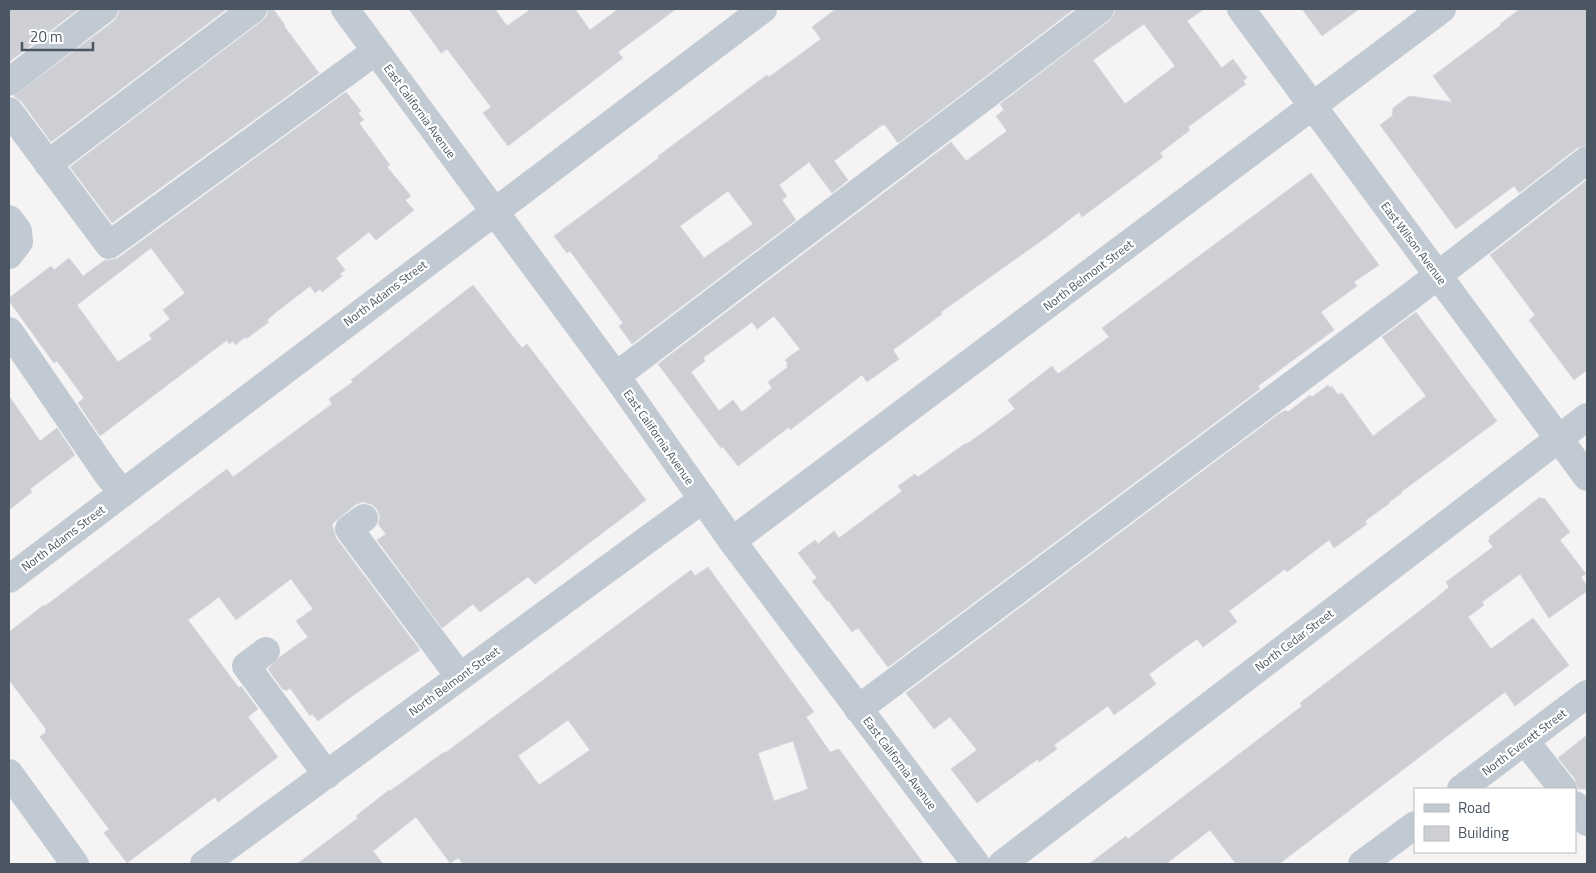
<svg xmlns="http://www.w3.org/2000/svg" width="1596" height="873" font-family="'Titillium Web',sans-serif">
<style>
.building{fill:#cdcfd5;stroke:#d7d9de;fill-rule:evenodd}
.lines{fill:none;stroke-linecap:round;stroke-linejoin:round}
.minor{stroke:#c1cad2;stroke-width:28}
.labels{text-anchor:middle;dominant-baseline:central;stroke-width:4.5;stroke-linejoin:round;paint-order:stroke}
.street-label{font-size:12px;fill:#4a5661;stroke:#fff}
</style>
<rect width="100%" height="100%" fill="#f5f3f3"/>
<path class="building" d="M 9,9 L 79,9 L 9,62 Z
M 119,9 L 227,9 L 51,142 L 22,102 L 14,96 L 114,21 L 118,15 Z
M 268,9 L 273,9 L 285,25 L 284,26 L 319,73 L 112,223 L 70,167 L 262,21 L 267,16 Z
M 409,9 L 495,9 L 507,26 L 531,9 L 575,9 L 590,30 L 618,9 L 676,9 L 618,52 L 623,58 L 508,146 L 483,113 L 491,107 L 447,49 L 441,53 Z
M 836,9 L 1074,9 L 898,143 L 885,125 L 882,125 L 834,161 L 848,180 L 832,193 L 809,162 L 779,185 L 787,196 L 782,200 L 796,220 L 632,344 L 619,326 L 623,323 L 570,251 L 567,253 L 554,236 L 659,158 L 658,156 L 767,75 L 769,77 L 821,39 L 812,27 ZM 728,191 L 753,224 L 704,258 L 680,226 Z
M 1115,9 L 1204,9 L 1187,21 L 1222,68 L 1233,59 L 1247,78 L 1243,81 L 1246,84 L 1188,127 L 1190,130 L 1160,153 L 1163,157 L 1082,217 L 1079,212 L 1048,236 L 941,312 L 942,314 L 893,350 L 899,359 L 867,382 L 862,375 L 790,430 L 789,427 L 738,466 L 723,447 L 721,448 L 658,364 L 951,142 L 966,161 L 1007,131 L 996,116 L 1004,110 L 1000,104 L 1109,21 L 1114,15 ZM 1144,24 L 1175,66 L 1125,104 L 1093,60 ZM 774,316 L 800,349 L 785,360 L 788,364 L 786,365 L 788,367 L 768,382 L 772,388 L 742,412 L 733,400 L 719,411 L 691,372 L 705,361 L 703,358 L 752,322 L 757,329 Z
M 1302,9 L 1359,9 L 1322,36 Z
M 1520,9 L 1587,9 L 1587,145 L 1577,148 L 1519,193 L 1514,186 L 1456,229 L 1380,125 L 1392,116 L 1393,108 L 1409,96 L 1452,102 L 1433,76 L 1501,25 L 1500,24 Z
M 346,92 L 361,111 L 358,113 L 364,120 L 359,123 L 390,165 L 387,167 L 411,196 L 405,200 L 414,210 L 376,240 L 369,232 L 336,258 L 345,270 L 340,274 L 342,276 L 322,292 L 320,289 L 315,293 L 310,286 L 275,313 L 267,320 L 269,322 L 246,339 L 245,337 L 235,345 L 233,341 L 229,344 L 227,340 L 100,436 L 78,403 L 84,398 L 57,361 L 54,363 L 9,301 L 9,298 L 51,266 L 54,270 L 69,258 L 83,276 L 105,260 L 111,260 L 118,258 ZM 151,248 L 185,293 L 163,310 L 170,319 L 149,335 L 152,339 L 118,362 L 77,305 Z
M 1311,173 L 1379,265 L 1354,282 L 1357,286 L 1321,312 L 1334,330 L 1258,386 L 1260,389 L 888,667 L 858,628 L 852,632 L 828,600 L 827,601 L 812,581 L 817,578 L 798,553 L 815,540 L 818,544 L 834,531 L 839,538 L 902,491 L 898,486 L 915,474 L 918,477 L 966,443 L 967,444 L 1015,409 L 1008,400 L 1052,366 L 1058,374 L 1109,337 L 1102,328 Z
M 1587,180 L 1587,370 L 1574,380 L 1529,320 L 1535,315 L 1490,255 Z
M 473,285 L 522,348 L 527,344 L 646,500 L 535,584 L 528,577 L 480,612 L 473,604 L 442,628 L 377,540 L 386,534 L 378,524 L 380,517 L 377,509 L 371,504 L 362,502 L 355,505 L 332,524 L 336,538 L 420,650 L 365,687 L 318,721 L 312,714 L 310,716 L 290,688 L 286,691 L 284,689 L 283,690 L 268,669 L 280,657 L 308,637 L 296,621 L 313,609 L 291,579 L 236,620 L 219,597 L 188,620 L 239,688 L 241,686 L 258,709 L 248,717 L 278,757 L 218,802 L 215,797 L 127,863 L 104,833 L 109,829 L 40,737 L 46,732 L 45,730 L 46,729 L 9,680 L 9,632 L 44,605 L 45,606 L 227,469 L 233,477 L 332,404 L 329,399 L 353,382 L 351,380 Z
M 1416,312 L 1497,421 L 1401,492 L 1402,493 L 1389,502 L 1390,503 L 1365,521 L 1367,524 L 1334,548 L 1329,540 L 1287,572 L 1285,569 L 1229,611 L 1237,622 L 1203,647 L 1197,639 L 1149,674 L 1156,684 L 1114,715 L 1108,706 L 1054,745 L 1057,749 L 1039,762 L 1038,759 L 977,803 L 951,769 L 977,750 L 950,717 L 934,729 L 906,693 L 1279,414 L 1286,410 L 1288,412 L 1310,395 L 1312,397 L 1328,385 L 1330,388 L 1332,386 L 1338,395 L 1342,393 L 1373,436 L 1426,396 L 1382,337 Z
M 9,396 L 40,441 L 57,428 L 75,455 L 34,486 L 30,489 L 32,492 L 9,510 Z
M 1540,497 L 1542,499 L 1544,498 L 1570,532 L 1560,540 L 1586,574 L 1581,577 L 1587,586 L 1587,591 L 1549,618 L 1520,574 L 1482,602 L 1484,605 L 1468,617 L 1491,649 L 1533,618 L 1569,665 L 1515,706 L 1505,692 L 1279,864 L 1236,864 L 1210,830 L 1166,864 L 1089,864 L 1126,836 L 1128,839 L 1302,706 L 1300,703 L 1435,599 L 1449,587 L 1446,582 L 1493,547 L 1488,541 L 1490,539 L 1489,537 Z
M 708,567 L 814,712 L 806,717 L 830,752 L 839,749 L 924,864 L 463,864 L 458,858 L 450,863 L 416,817 L 373,851 L 383,864 L 297,864 L 358,818 L 356,816 L 389,790 L 390,791 L 444,752 L 445,753 L 691,570 L 695,576 ZM 568,720 L 590,750 L 539,785 L 518,756 ZM 793,741 L 808,789 L 774,801 L 758,753 Z
M 1587,735 L 1587,789 L 1578,789 L 1575,779 L 1558,758 Z"/>
<g class="lines">
<path class="minor" d="M 345,9 L 616,376 L 732,541 L 976,864
M 1241,9 L 1587,477
M 9,82 L 104,9
M 9,111 L 109,245 L 376,51
M 48,164 L 253,9
M 9,219 L 18,231 L 19,242 L 9,255
M 9,331 L 108,475 L 123,493
M 616,376 L 1100,9
M 364,518 L 349,529 L 460,677
M 732,541 L 1442,9
M 9,579 L 763,9
M 266,651 L 246,666 L 327,775
M 858,709 L 1411,296 L 1587,160
M 1525,741 L 1563,789
M 9,773 L 75,864
M 1461,789 L 1587,694
M 1575,805 L 1587,822
M 204,864 L 703,499
M 1002,864 L 1587,417
M 1362,864 L 1415,825"/>
</g>
<g class="labels">
<g class="street-label">
<text transform="translate(420 111) rotate(54)">East California Avenue</text>
<text transform="translate(1414 243) rotate(53)">East Wilson Avenue</text>
<text transform="translate(1088 275) rotate(-37)">North Belmont Street</text>
<text transform="translate(385 293) rotate(-37)">North Adams Street</text>
<text transform="translate(659 437) rotate(55)">East California Avenue</text>
<text transform="translate(63 538) rotate(-37)">North Adams Street</text>
<text transform="translate(1294 640) rotate(-37)">North Cedar Street</text>
<text transform="translate(454 681) rotate(-36)">North Belmont Street</text>
<text transform="translate(1524 742) rotate(-37)">North Everett Street</text>
<text transform="translate(900 763) rotate(53)">East California Avenue</text>
</g>
</g>
<rect width="1596" height="873" fill="none" stroke="#4a5661" stroke-width="20"/>
<rect x="1414" y="788" width="162" height="65" fill="#ffffff" stroke="#b7bbc0"/>
<rect x="1424" y="804" width="25" height="8" fill="#c1cad2" stroke="#b7bbc0"/>
<text x="1458" y="813" font-size="15" fill="#4a5661">Road</text>
<rect x="1424" y="826" width="25" height="15" fill="#cdcfd5" stroke="#b7bbc0"/>
<text x="1458" y="838" font-size="15" fill="#4a5661">Building</text>
<path d="M22 42v8h71v-8" fill="none" stroke="#4a5661" stroke-width="2.5"/>
<text x="30" y="42" font-size="15" fill="#4a5661" stroke="#ffffff" stroke-width="4" paint-order="stroke">20 m</text>
</svg>
